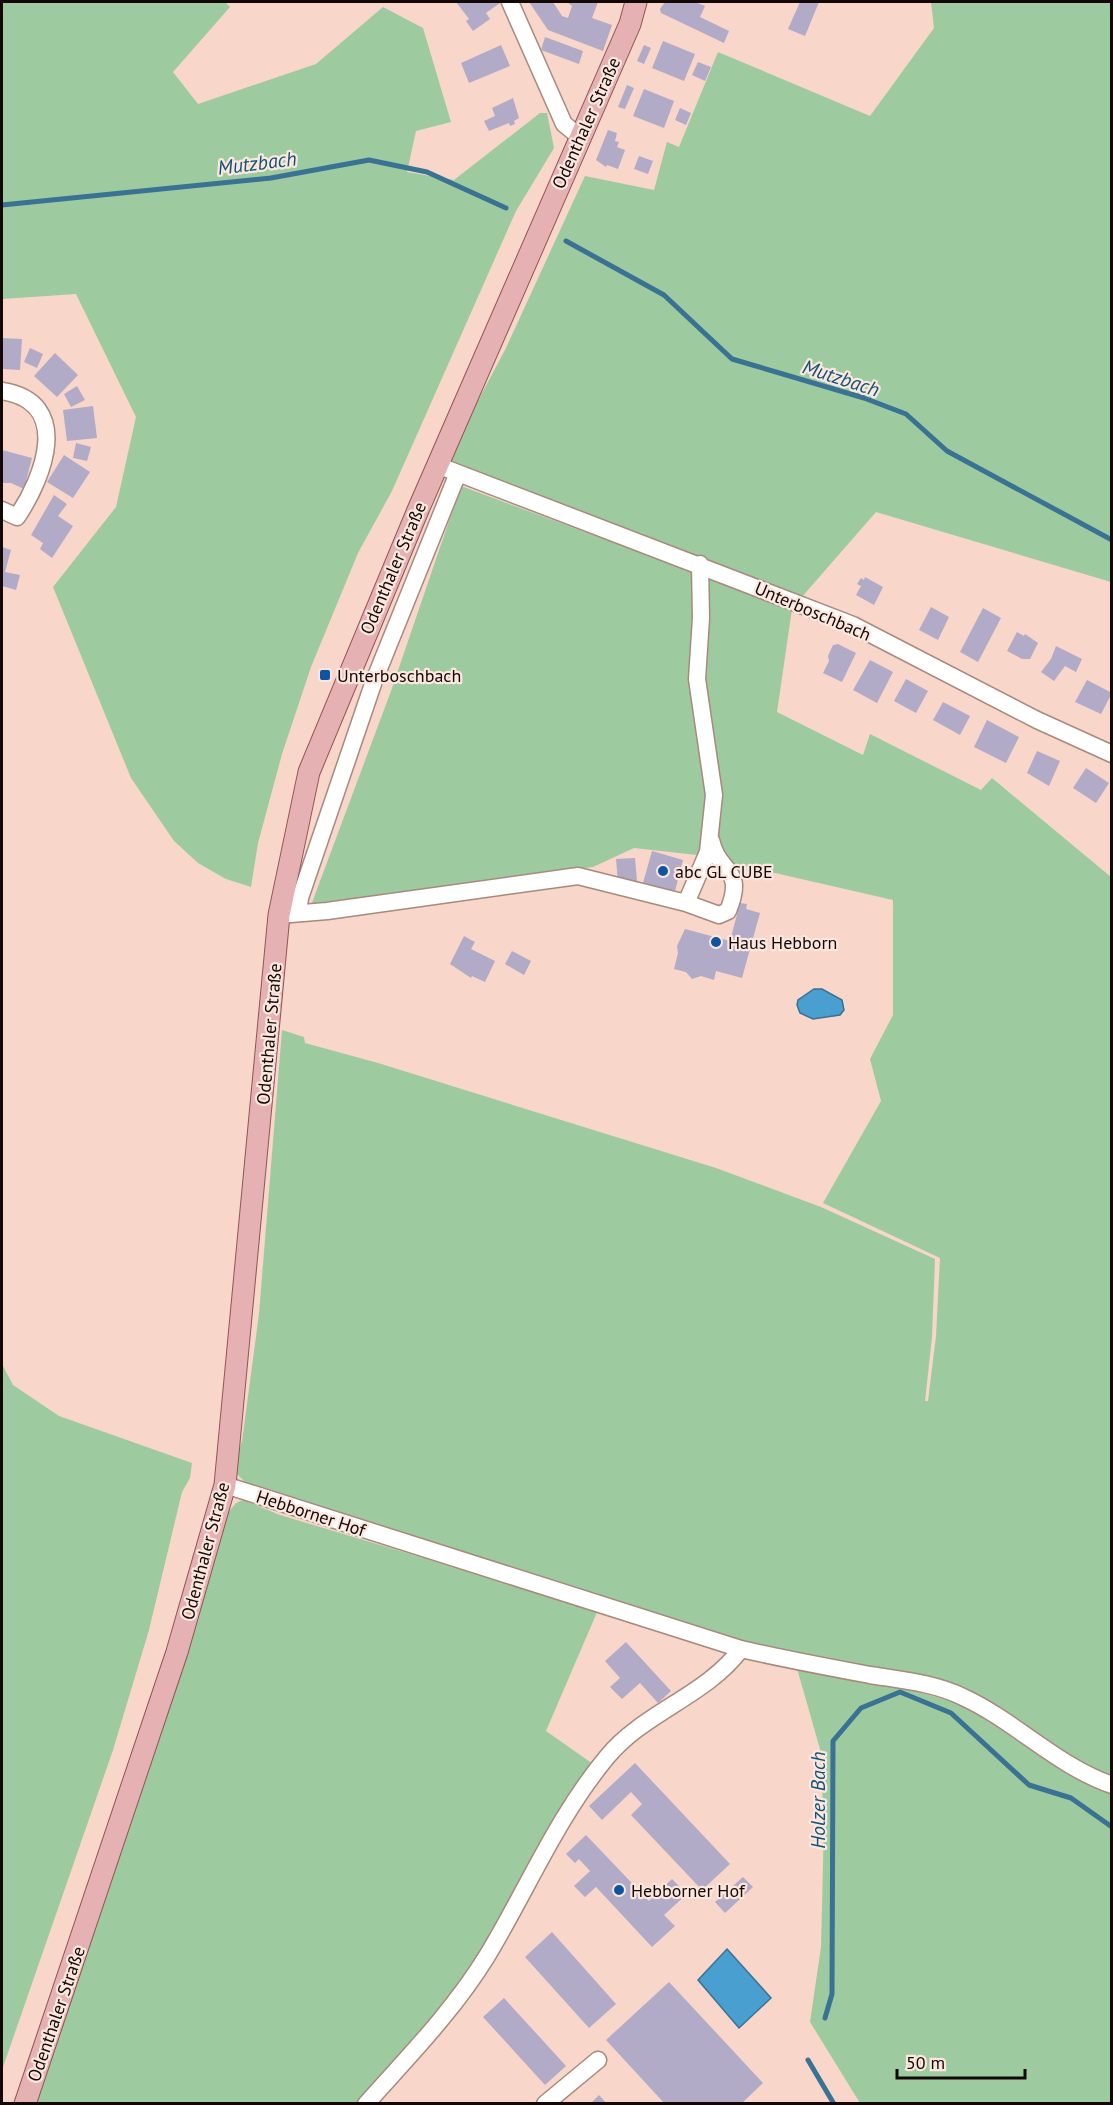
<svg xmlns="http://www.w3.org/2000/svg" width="1113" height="2105" font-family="'PT Sans',sans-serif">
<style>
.green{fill:#9dcb9f}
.water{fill:#499fd0;stroke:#397293;stroke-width:1.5}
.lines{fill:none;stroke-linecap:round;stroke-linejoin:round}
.stream{stroke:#397293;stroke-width:5}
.building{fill:#b1abc8}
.minor-casing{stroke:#a8897d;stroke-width:19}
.major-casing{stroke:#905454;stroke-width:23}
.minor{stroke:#fff;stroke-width:16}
.major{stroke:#e5b1b2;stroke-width:21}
.poi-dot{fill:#0d54a3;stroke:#fce7df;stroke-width:2}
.labels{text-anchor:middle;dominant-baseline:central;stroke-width:4.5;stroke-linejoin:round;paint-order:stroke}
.street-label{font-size:18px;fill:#130805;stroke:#fce7df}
.poi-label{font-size:18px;fill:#130805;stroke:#fce7df;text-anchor:start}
.water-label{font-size:20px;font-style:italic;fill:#115375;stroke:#fce7df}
</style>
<rect width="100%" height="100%" fill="#f8d6ca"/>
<path class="green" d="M 2,2 L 225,2 L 230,7 L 173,72 L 198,104 L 316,64 L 383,7 L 423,28 L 451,122 L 416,131 L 407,172 L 454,180 L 540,113 L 547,113 L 554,148 L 516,211 L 392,491 L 358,553 L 311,667 L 282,754 L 258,843 L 251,887 L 226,879 L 198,863 L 174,841 L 131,778 L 53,587 L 116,507 L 136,417 L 76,294 L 2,299 Z
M 931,2 L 1111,2 L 1111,582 L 876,512 L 794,606 L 444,464 L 505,350 L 585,176 L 654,190 L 667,142 L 679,147 L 718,52 L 870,116 L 934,28 Z
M 461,486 L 792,609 L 777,712 L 863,755 L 870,734 L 981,790 L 992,778 L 1111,877 L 1111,1779 L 1102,1776 L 992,1708 L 772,1652 L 247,1484 L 237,1474 L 235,1463 L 242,1441 L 259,1314 L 282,1030 L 304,1037 L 305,1043 L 378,1063 L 716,1168 L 821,1207 L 935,1259 L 932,1337 L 925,1401 L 928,1401 L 936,1336 L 940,1258 L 823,1203 L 881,1101 L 870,1059 L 893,1015 L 893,900 L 697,855 L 634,848 L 593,867 L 310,908 L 391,691 Z
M 2,1364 L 13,1385 L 59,1416 L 192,1463 L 190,1478 L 182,1492 L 149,1630 L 113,1750 L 2,2070 Z
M 243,1500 L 280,1515 L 598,1610 L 546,1731 L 593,1764 L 487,1947 L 428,2026 L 360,2103 L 34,2104 L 225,1516 L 236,1503 Z
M 796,1665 L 878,1681 L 991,1712 L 1111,1787 L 1111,2103 L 860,2103 L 810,2022 L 821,1947 L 824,1823 L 820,1749 Z"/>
<path class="water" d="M 814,989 L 822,989 L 842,1000 L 844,1010 L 840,1015 L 813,1019 L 800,1013 L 797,1005 L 798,1000 Z
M 727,1949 L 771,1998 L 739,2028 L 698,1980 Z"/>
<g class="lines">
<path class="stream" d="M 2,205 L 271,178 L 369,160 L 427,172 L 506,208
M 566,241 L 664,295 L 732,359 L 864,398 L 906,414 L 947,451 L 1112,540
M 825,2018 L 832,1994 L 833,1741 L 861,1708 L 900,1692 L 951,1713 L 1029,1785 L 1071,1798 L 1112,1827
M 808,2060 L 834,2104"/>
</g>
<path class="building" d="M 456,2 L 498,2 L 500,3 L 486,13 L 490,19 L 473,31 L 466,21 L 469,19 Z
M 529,2 L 553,2 L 562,16 L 568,18 L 572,6 L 567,2 L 598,2 L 592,18 L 612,25 L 603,51 L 548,30 Z
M 665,2 L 695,2 L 705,6 L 700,17 L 729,31 L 724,43 L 661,13 L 660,9 Z
M 800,2 L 819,2 L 805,36 L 788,29 Z
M 545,37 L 583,51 L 579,64 L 541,50 Z
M 663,41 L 695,54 L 684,81 L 652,68 Z
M 501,45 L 510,66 L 469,83 L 461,63 Z
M 644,45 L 651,48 L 644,64 L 637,61 Z
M 698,62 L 711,67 L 705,81 L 692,75 Z
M 627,85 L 634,88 L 625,109 L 618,107 Z
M 644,89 L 674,101 L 664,128 L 633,116 Z
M 513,98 L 519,118 L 514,121 L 515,124 L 510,126 L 509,123 L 489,131 L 484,121 L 495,116 L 492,108 Z
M 680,108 L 691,113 L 686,125 L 675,120 Z
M 608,130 L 617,133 L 615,141 L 619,142 L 617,147 L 625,150 L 618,169 L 607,165 L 606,167 L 596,160 Z
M 639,156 L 653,161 L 648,174 L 634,169 Z
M 2,338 L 22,339 L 20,370 L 2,369 Z
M 30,348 L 43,354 L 37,368 L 24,362 Z
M 55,353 L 78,375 L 57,397 L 34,376 Z
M 77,386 L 85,400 L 71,407 L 64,394 Z
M 93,406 L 97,438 L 67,441 L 63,410 Z
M 76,443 L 91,447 L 87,461 L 73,458 Z
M 2,450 L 32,458 L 24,489 L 11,483 L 2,483 Z
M 64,455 L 90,472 L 73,498 L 47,482 Z
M 54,495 L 67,504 L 58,516 L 73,526 L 52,558 L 40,549 L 43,543 L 31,535 Z
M 2,547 L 11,550 L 5,572 L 20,575 L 16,590 L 2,586 Z
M 865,577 L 883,587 L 874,605 L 856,595 L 861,586 L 857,584 L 861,578 L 864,580 Z
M 931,607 L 949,617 L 938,640 L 919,630 Z
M 983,608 L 1001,618 L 978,662 L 960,652 Z
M 1017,632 L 1024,636 L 1025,634 L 1038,643 L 1030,659 L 1022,659 L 1007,651 Z
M 838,644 L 856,653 L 842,682 L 823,673 L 829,661 L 828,656 L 833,645 Z
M 1056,646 L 1082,659 L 1076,672 L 1065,666 L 1054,681 L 1041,672 L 1051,659 Z
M 870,660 L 893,672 L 877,703 L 853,690 Z
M 906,679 L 928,691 L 916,713 L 894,701 Z
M 1087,680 L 1112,693 L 1101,714 L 1075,702 Z
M 943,702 L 970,716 L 960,735 L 933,720 Z
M 987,720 L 1019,737 L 1006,763 L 974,747 Z
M 1037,751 L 1060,761 L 1049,786 L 1027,773 Z
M 1086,768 L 1109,783 L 1096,803 L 1073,788 Z
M 652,851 L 683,860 L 675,891 L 643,883 Z
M 635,858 L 637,881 L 618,882 L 616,859 Z
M 740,903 L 747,904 L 746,909 L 760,913 L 742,978 L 716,971 L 714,980 L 701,976 L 692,979 L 686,972 L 674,969 L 678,953 L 677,946 L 685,929 L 730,941 Z
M 464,936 L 475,942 L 471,949 L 495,961 L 485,982 L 472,976 L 471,978 L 450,964 Z
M 512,951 L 531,961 L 524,975 L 505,964 Z
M 626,1642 L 671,1691 L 658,1703 L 640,1683 L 622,1699 L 610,1687 L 620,1678 L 605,1661 Z
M 635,1763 L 730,1864 L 702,1890 L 631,1815 L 642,1804 L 631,1792 L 602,1820 L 589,1806 Z
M 586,1835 L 649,1901 L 672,1879 L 687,1894 L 664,1915 L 675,1926 L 652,1947 L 596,1887 L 585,1897 L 574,1886 L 590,1871 L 579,1859 L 575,1863 L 566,1854 Z
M 743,1877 L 753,1887 L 725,1913 L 715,1902 Z
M 552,1932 L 616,2004 L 589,2028 L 525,1957 Z
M 669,1982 L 763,2083 L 741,2104 L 665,2104 L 606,2040 Z
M 504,1998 L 566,2066 L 545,2085 L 483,2017 Z
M 599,2095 L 607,2104 L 590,2104 Z"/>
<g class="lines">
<defs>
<path id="minor" d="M 510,2 L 564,124 L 580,137
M 2,391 C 73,402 44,477 17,517 L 2,510
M 437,465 L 853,625 L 1037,720 L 1112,754
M 686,903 L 719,915 L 728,911 C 746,867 719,875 711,840
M 298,913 L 300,898 L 374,681 L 458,473
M 279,915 L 327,911 L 578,876 L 686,903 L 708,852 L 714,795 L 697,679 L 701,618 L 700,564
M 225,1485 L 741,1649 C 784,1659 827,1667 870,1675 C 901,1680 935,1683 963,1697 C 1015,1721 1057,1766 1112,1785
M 366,2104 C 408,2057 454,2010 487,1956 C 527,1890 557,1817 607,1757 C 644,1712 706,1696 741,1649
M 545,2104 L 598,2060"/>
<path id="major" d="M 25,2104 L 177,1652 L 225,1485 L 279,915 L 309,772 L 418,510 L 630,24 L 636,2"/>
</defs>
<use href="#minor" class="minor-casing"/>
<use href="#major" class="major-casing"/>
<use href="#minor" class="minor"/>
<use href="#major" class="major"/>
</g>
<g class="poi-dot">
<rect x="319" y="669" width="12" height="12" rx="3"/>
<circle cx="663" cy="871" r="6"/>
<circle cx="716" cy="942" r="6"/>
<circle cx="619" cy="1890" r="6"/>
</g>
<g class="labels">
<g class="street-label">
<text transform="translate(586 123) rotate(-66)">Odenthaler Straße</text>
<text transform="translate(393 568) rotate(-67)">Odenthaler Straße</text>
<text transform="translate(813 611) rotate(23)">Unterboschbach</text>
<text transform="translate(269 1034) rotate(-85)">Odenthaler Straße</text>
<text transform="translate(311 1513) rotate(18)">Hebborner Hof</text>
<text transform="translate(205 1551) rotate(-75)">Odenthaler Straße</text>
<text transform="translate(56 2014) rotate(-71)">Odenthaler Straße</text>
</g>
<g class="poi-label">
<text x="337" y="675">Unterboschbach</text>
<text x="675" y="871">abc GL CUBE</text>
<text x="728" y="942">Haus Hebborn</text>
<text x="631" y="1890">Hebborner Hof</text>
</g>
<g class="water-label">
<text transform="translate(257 163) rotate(-7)">Mutzbach</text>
<text transform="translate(841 378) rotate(18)">Mutzbach</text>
<text transform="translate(818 1800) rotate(-90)">Holzer Bach</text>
</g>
</g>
<rect width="1113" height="2105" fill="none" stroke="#130805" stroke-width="6"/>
<path d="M897 2069v9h128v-9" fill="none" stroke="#130805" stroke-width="3"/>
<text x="906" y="2069" font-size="18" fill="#130805" stroke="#fce7df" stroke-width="4.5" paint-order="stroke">50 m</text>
</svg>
